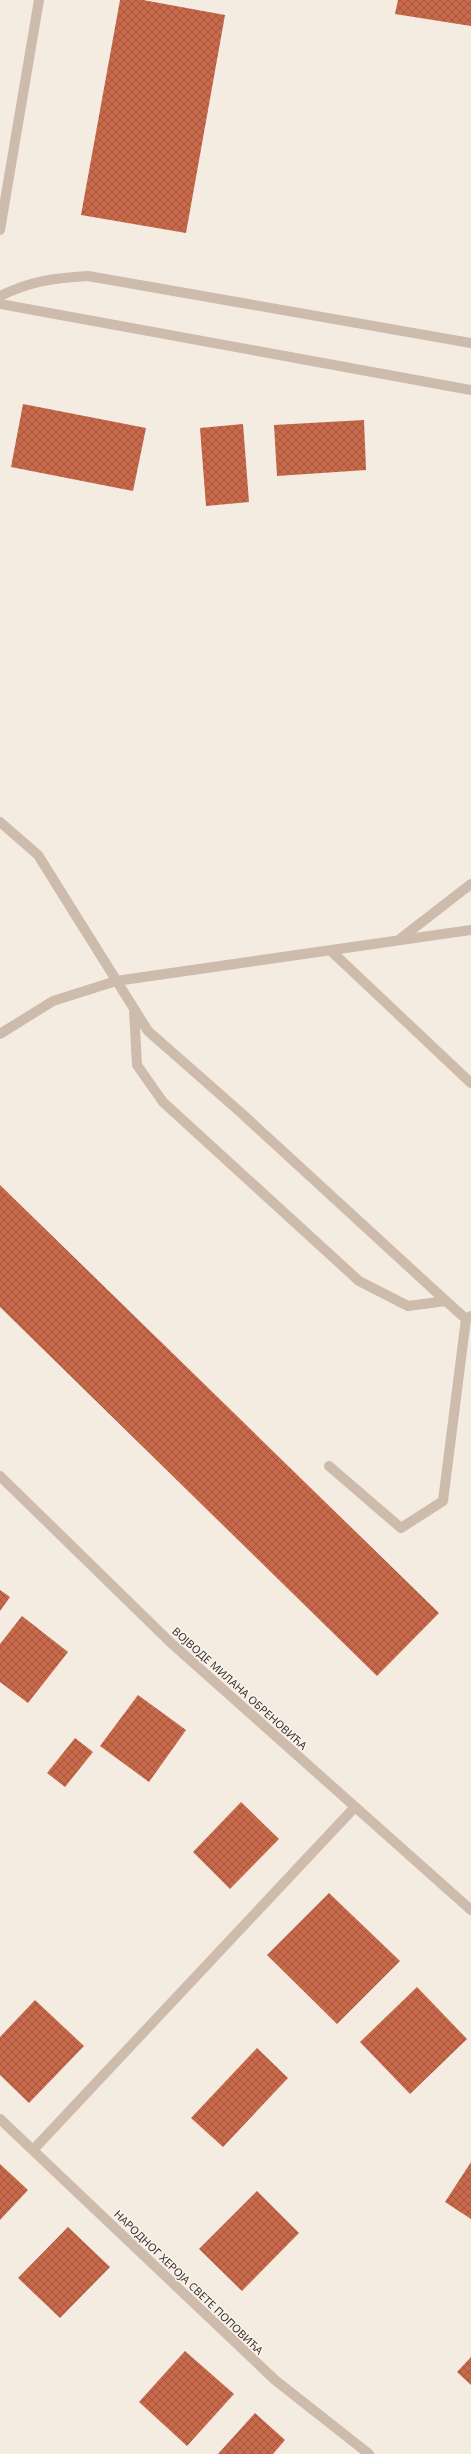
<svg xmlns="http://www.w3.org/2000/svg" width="471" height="2454" font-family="'Noto Sans',sans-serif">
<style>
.building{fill:url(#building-cross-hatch)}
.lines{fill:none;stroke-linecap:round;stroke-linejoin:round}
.minor{stroke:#cdbbac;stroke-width:10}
.labels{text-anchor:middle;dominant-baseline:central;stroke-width:3;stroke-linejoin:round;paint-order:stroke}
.street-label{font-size:11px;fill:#3b302b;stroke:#fbf5ee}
</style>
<defs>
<pattern id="building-cross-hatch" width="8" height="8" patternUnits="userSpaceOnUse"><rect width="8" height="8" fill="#c8694b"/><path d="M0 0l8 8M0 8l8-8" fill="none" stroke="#a4573f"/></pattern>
</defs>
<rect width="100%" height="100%" fill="#f4ebe1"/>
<path class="building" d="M 120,0 L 143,0 L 225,15 L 186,233 L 81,215 Z
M 398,0 L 471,0 L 471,26 L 395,14 Z
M 23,404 L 146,428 L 133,491 L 11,467 Z
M 364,420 L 366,470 L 277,476 L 274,425 Z
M 243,424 L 249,502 L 206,506 L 200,428 Z
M 0,1185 L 439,1613 L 377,1676 L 0,1307 Z
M 0,1590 L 10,1597 L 0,1611 Z
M 22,1616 L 68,1652 L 28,1703 L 0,1682 L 0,1644 Z
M 138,1695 L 186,1730 L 149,1782 L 100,1746 Z
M 75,1738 L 93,1752 L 65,1787 L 47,1773 Z
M 241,1802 L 279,1839 L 230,1889 L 193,1852 Z
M 329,1893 L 400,1961 L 337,2024 L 267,1955 Z
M 417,1987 L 467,2039 L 410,2094 L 360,2042 Z
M 35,2000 L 84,2046 L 29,2103 L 0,2075 L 0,2037 Z
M 257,2048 L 288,2078 L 223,2147 L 191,2118 Z
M 471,2162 L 471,2219 L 445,2202 Z
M 0,2164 L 28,2190 L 0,2220 Z
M 257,2191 L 299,2233 L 242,2291 L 199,2249 Z
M 68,2227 L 110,2267 L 60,2318 L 18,2278 Z
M 185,2351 L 234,2394 L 187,2446 L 139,2402 Z
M 471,2357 L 471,2385 L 457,2372 Z
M 255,2413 L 285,2440 L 273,2454 L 218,2454 Z"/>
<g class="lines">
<path class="minor" d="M 0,230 L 39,0
M 0,296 C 31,281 54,278 88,276 L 471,343
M 0,304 L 471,390
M 0,822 L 38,855 L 148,1031 L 239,1111 L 446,1301 L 466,1319 L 471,1316
M 400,939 L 471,884
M 330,950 L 471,1083
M 134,1010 L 137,1065 L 163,1102 L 359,1281 L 408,1306 L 446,1301
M 0,1034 L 53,1001 L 116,981 L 471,930
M 329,1466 L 401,1528 L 443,1501 L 466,1319
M 0,1476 L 170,1642 L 471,1910
M 0,2119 L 275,2380 L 369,2454
M 33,2150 L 355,1807"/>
</g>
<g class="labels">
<g class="street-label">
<text transform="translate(240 1688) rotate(42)">ВОЈВОДЕ МИЛАНА ОБРЕНОВИЋА</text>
<text transform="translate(189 2282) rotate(44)">НАРОДНОГ ХЕРОЈА СВЕТЕ ПОПОВИЋА</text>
</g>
</g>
</svg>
